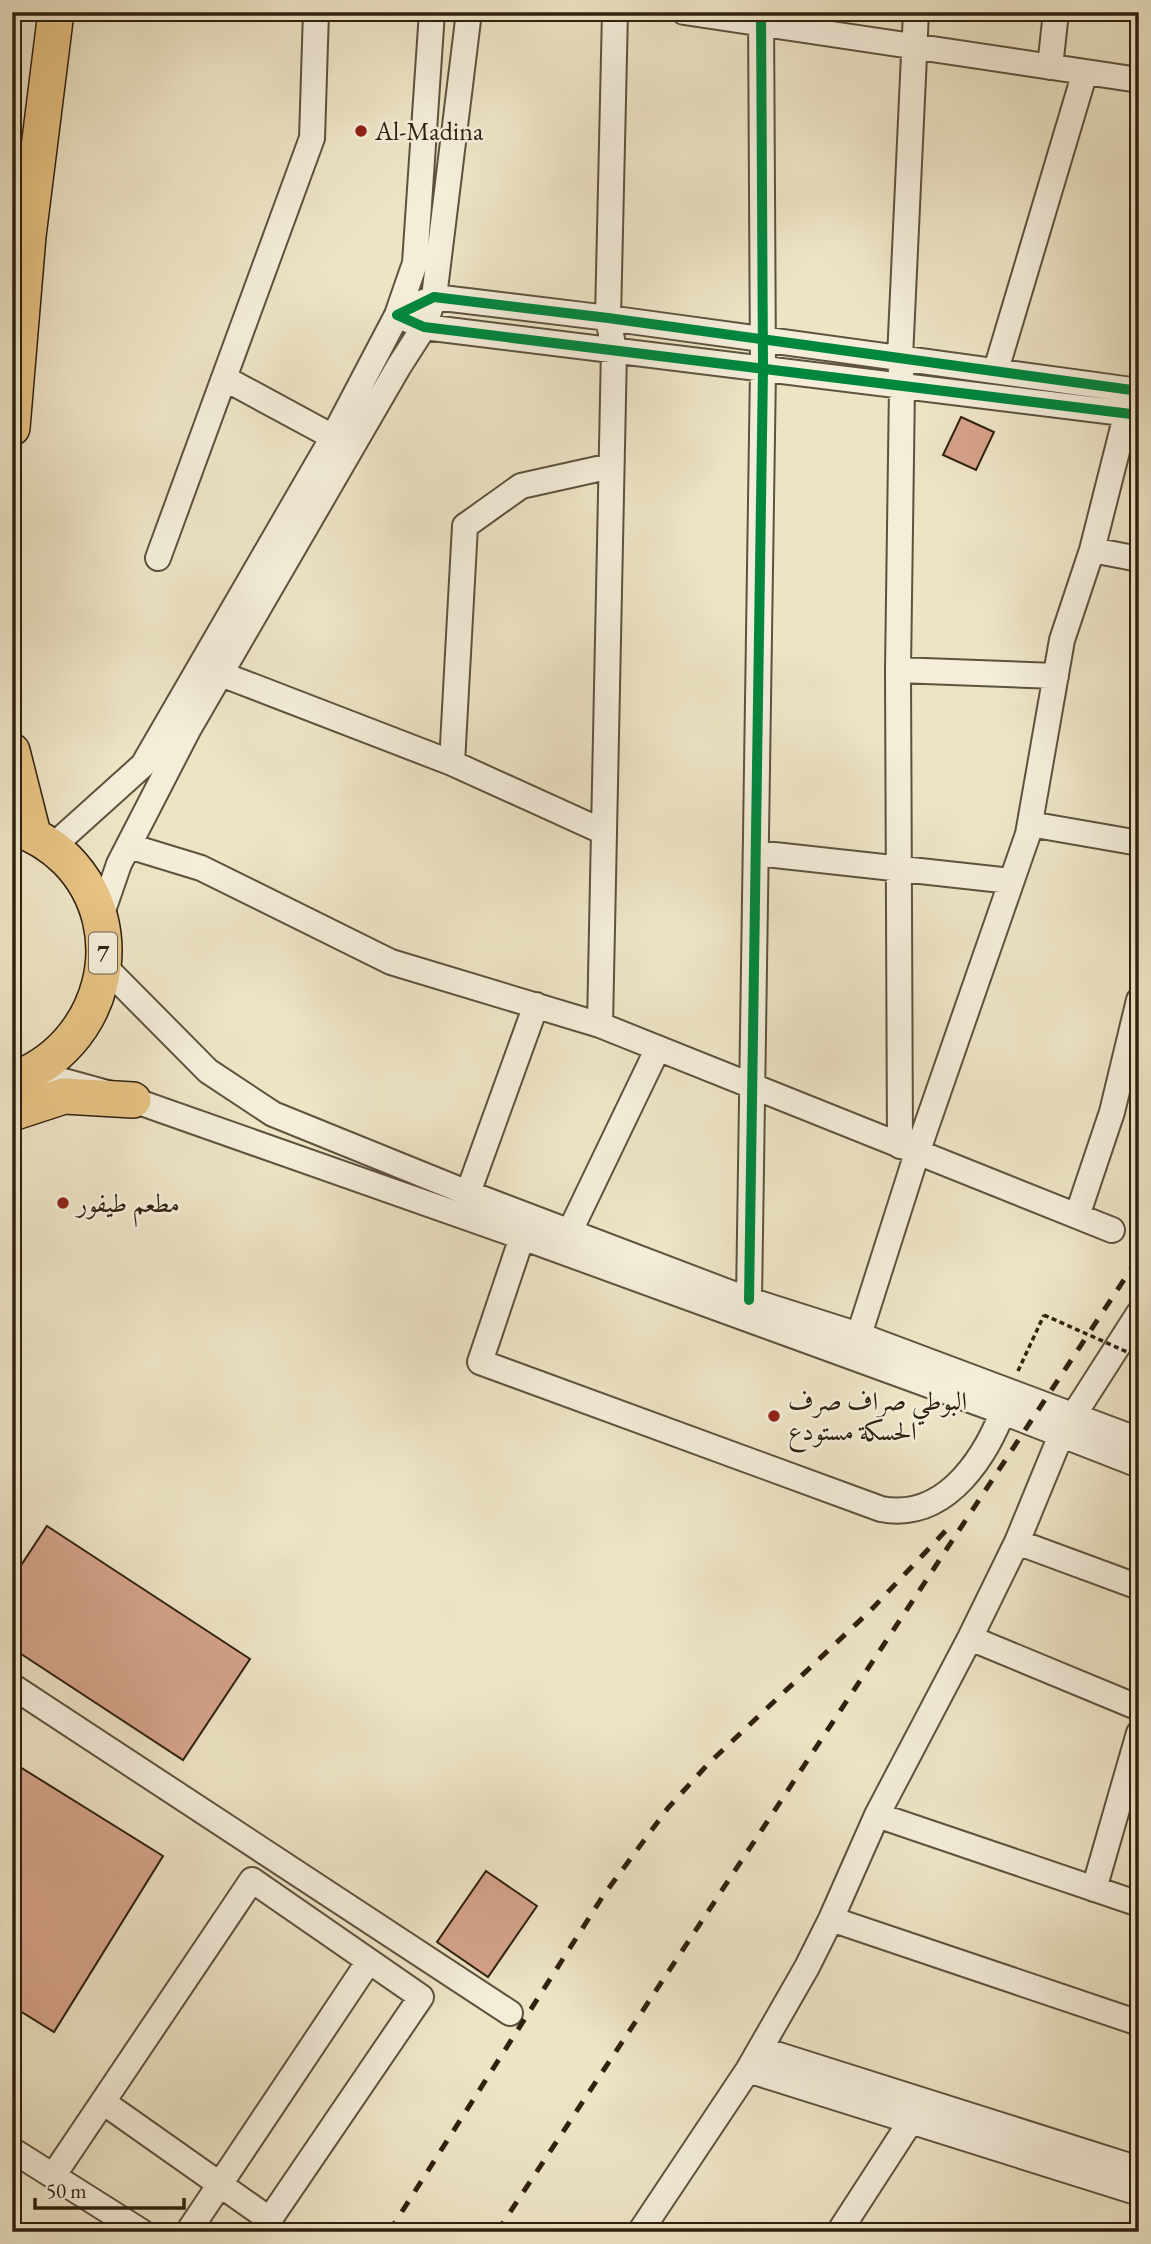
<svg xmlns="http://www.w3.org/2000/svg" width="1151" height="2244" font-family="'EB Garamond',Amiri,serif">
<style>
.building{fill:#d6a38b;stroke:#2f210f;stroke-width:2}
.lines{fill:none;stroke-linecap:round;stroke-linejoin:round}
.minor-casing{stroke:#5e523d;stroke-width:28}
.highway-casing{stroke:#2f210f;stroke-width:38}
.path{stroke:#2f210f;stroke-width:3.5;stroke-dasharray:5 3.5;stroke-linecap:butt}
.minor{stroke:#f3edda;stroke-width:24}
.highway{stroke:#e6c283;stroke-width:35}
.rail{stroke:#2f210f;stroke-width:5;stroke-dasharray:12 12;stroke-linecap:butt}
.path-bridge{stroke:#2f210f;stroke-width:3.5;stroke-dasharray:5 3.5;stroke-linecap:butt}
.cycleway-casing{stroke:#f3edda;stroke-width:15}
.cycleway{stroke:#00873e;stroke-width:10}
.poi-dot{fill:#8f2418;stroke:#f3edda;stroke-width:2.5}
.labels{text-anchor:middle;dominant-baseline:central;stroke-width:5;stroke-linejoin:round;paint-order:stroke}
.shield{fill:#f3edda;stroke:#6a5e4c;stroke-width:2}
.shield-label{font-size:24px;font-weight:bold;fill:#2f210f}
.poi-label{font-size:26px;fill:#2f210f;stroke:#f3edda;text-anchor:start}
</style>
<rect width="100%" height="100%" fill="#ede4c6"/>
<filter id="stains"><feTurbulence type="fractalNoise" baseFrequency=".00286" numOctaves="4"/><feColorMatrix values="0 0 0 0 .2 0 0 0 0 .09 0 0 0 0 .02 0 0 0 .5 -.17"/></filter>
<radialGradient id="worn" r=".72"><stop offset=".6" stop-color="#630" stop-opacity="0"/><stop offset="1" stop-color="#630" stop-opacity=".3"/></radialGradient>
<path class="building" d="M 961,417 L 994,432 L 976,470 L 943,455 Z
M 47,1526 L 250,1659 L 183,1760 L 12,1648 L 12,1579 Z
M 12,1762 L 163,1856 L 54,2032 L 12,2006 Z
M 486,1871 L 537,1906 L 488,1977 L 437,1942 Z"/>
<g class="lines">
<defs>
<path id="minor" d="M 684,12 L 1139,80
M 1050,67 L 1056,12
M 996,370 L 1085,72
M 224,378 L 333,437
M 1139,391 L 608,318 L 434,297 L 397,315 L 424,327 L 1139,415
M 1092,550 L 1139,559
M 158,558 L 312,138 L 316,12
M 898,670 L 1056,676
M 221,674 L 452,763 L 604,832
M 452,763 L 465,526 L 521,486 L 611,466
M 1030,824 L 1139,843
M 129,846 L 201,868 L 391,962 L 600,1025 L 1112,1230
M 52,847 L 143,765 L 333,437 L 397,315 L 415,263 L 432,12
M 756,853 L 1011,881
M 100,919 L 119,864 L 188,730 L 399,366 L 424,327 L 434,297 L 469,12
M 103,965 L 208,1071 L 273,1114 L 468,1193 L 749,1300 L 859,1335 L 1139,1440
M 600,1025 L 614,350 L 608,318 L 615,12
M 31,1072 L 133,1100 L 522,1237 L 1003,1412 L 1139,1465
M 900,1146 L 898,670 L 902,386 L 900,358 L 916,12
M 468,1193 L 536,1005
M 1077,1216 L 1112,1112 L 1139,1000
M 570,1231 L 658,1048
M 522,1237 L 480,1362 L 881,1509 C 949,1522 990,1451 1008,1397
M 749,1300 L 763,369 L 761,12
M 859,1335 L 917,1153 L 1028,834 L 1062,640 L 1092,550 L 1130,400
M 1017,1542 L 1139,1587
M 970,1638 L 1139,1708
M 12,1686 L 510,2013
M 877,1815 L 1139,1904
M 1094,1889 L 1139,1733
M 831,1919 L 1139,2023
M 760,2049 L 1139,2169
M 748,2070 L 1139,2193
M 103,2102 L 269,2219
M 12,2150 L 142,2232
M 53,2176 L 252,1880 L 421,1997 L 261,2232
M 188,2232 L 369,1961
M 640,2232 L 748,2070 L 807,1967 L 831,1919 L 877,1815 L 970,1638 L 1017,1542 L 1061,1435 L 1139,1313
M 839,2232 L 918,2110"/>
<path id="highway" d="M 12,428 L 28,236 L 56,12
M 12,751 L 33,834
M 12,826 C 33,834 51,844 67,860 C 136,931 103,1048 12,1080
M 12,1113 L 64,1096 L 133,1100"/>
</defs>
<use href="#minor" class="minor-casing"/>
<use href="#highway" class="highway-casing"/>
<path class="path" d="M 1018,1371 L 1044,1315"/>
<use href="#minor" class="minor"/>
<use href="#highway" class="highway"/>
<path class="rail" d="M 389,2232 L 603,1896 L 668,1808 L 709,1763 L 870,1611 L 952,1524
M 497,2232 L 1139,1257"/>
<path class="path-bridge" d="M 1044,1315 L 1134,1355"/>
<defs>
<path id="cycleway" d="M 1139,391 L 608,318 L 434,297 L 397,315 L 424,327 L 1139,415
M 749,1300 L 763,369 L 761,12"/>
</defs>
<use href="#cycleway" class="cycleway-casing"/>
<use href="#cycleway" class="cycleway"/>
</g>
<g class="poi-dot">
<circle cx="361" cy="131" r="7"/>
<circle cx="63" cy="1203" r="7"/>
<circle cx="774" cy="1416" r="7"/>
</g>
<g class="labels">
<rect class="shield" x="89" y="932.5" width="28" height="41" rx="5"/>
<g class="shield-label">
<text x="103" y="953">7</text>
</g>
<g class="poi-label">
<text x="375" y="131">Al-Madina</text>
<text x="77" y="1203">مطعم طيفور</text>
<text x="788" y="1401">البوطي صراف صرف<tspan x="788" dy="30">الحسكة مستودع</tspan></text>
</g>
</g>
<rect width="1151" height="2244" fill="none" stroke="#ede4c6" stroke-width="42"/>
<rect x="14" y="14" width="1123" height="2216" fill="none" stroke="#2f210f" stroke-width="3.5"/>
<rect x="21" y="21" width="1109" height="2202" fill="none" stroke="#2f210f" stroke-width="2"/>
<path d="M35 2198v10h149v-10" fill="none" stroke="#2f210f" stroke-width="3.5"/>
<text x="46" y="2198" font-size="21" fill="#2f210f" stroke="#f3edda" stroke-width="5" paint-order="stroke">50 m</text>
<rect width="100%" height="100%" filter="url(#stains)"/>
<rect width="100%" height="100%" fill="url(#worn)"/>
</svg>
